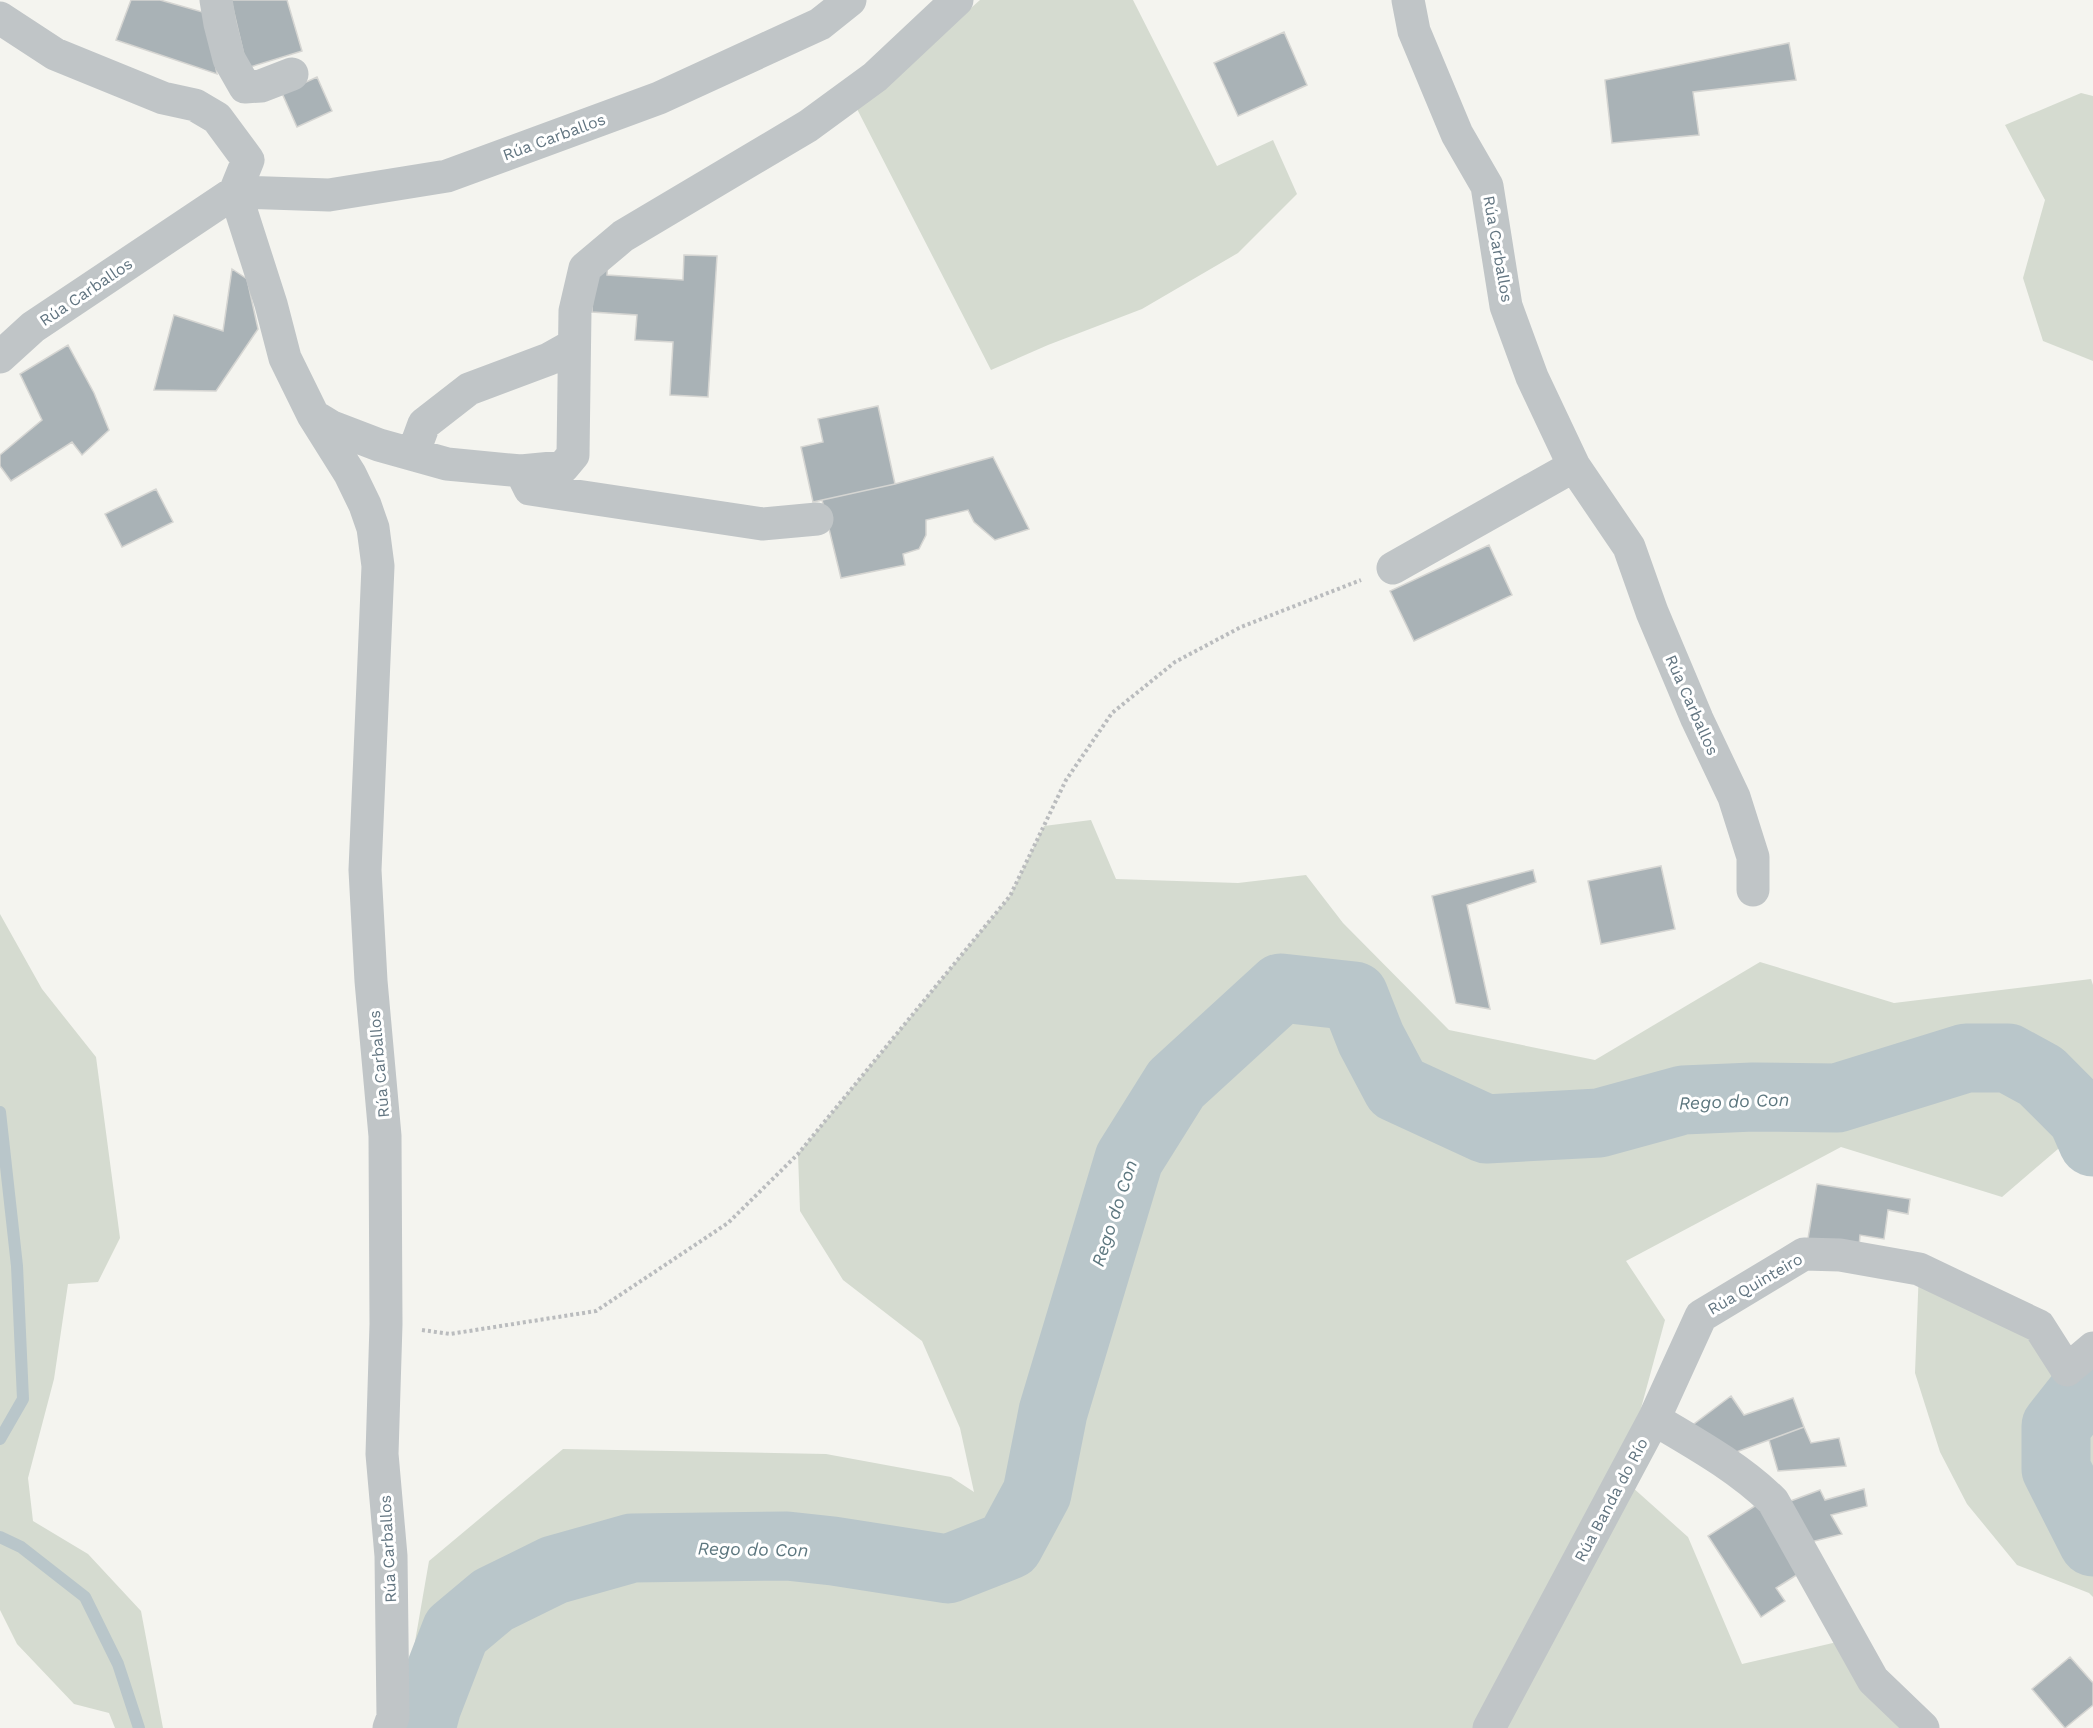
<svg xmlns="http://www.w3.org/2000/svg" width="2093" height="1728" font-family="'Work Sans',sans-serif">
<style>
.green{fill:#d5dbd0}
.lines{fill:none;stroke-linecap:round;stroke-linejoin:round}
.stream{stroke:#b9c6ca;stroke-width:12}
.river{stroke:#b9c6ca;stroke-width:69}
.building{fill:#a9b2b6;stroke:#d5d5d2;stroke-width:1.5}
.path{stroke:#babcbe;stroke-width:4;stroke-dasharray:3 3;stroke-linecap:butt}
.minor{stroke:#c0c5c7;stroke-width:33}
.labels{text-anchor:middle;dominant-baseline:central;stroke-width:6;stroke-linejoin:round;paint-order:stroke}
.street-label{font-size:16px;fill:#627581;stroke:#fff}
.water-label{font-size:18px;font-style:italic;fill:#5d777f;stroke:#fff}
</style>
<rect width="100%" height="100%" fill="#f4f4ef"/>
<path class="green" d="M 980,0 L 1133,0 L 1217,166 L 1273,140 L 1297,194 L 1238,253 L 1142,309 L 1048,345 L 991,370 L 857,109 Z
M 2081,93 L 2093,96 L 2093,361 L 2043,341 L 2023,278 L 2045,200 L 2005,125 Z
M 1091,820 L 1116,879 L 1238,883 L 1306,875 L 1343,923 L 1449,1030 L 1595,1060 L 1760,962 L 1894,1003 L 2091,979 L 2093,985 L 2093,1119 L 2002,1197 L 1841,1147 L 1626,1261 L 1665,1320 L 1622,1478 L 1688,1537 L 1742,1664 L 1850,1639 L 1923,1728 L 400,1728 L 429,1561 L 563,1449 L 826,1454 L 951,1477 L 974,1492 L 960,1428 L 922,1341 L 843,1280 L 800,1211 L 798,1154 L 1010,896 L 1044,826 Z
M 0,914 L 42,989 L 96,1057 L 120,1238 L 98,1282 L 68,1284 L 54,1379 L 28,1478 L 33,1521 L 88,1554 L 141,1611 L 163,1728 L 115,1728 L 109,1713 L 74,1704 L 17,1644 L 0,1610 Z
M 1919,1269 L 2039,1326 L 2067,1370 L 2093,1348 L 2093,1597 L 2089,1593 L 2017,1565 L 1967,1504 L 1940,1452 L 1915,1373 Z"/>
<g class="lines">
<path class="stream" d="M 0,1112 L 17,1266 L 23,1399 L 0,1439
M 0,1537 L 21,1547 L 85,1597 L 118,1664 L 139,1728"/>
<path class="river" d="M 2093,1384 L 2082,1393 L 2056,1426 L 2056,1469 L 2093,1542
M 421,1728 L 427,1706 L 456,1631 L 493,1600 L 554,1570 L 632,1548 L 787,1546 L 833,1551 L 948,1569 L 1009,1545 L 1037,1493 L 1053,1412 L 1129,1159 L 1176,1084 L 1281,988 L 1354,996 L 1371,1039 L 1397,1088 L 1486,1129 L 1599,1123 L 1683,1100 L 1753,1097 L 1837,1098 L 1966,1058 L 2008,1058 L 2041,1076 L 2082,1117 L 2093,1142"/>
</g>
<path class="building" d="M 131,0 L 160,0 L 206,13 L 217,74 L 116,40 Z
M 231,0 L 287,0 L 302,51 L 247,68 Z
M 1284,32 L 1307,85 L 1238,116 L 1214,63 Z
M 1789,43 L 1796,80 L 1693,92 L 1699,135 L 1612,143 L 1605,80 Z
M 317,77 L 332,111 L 297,127 L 282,93 Z
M 684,255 L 717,256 L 708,397 L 670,395 L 673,342 L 635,340 L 637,315 L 592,312 L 594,271 L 608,261 L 607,275 L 683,280 Z
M 232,269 L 247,279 L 258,329 L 216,391 L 154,390 L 174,315 L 223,331 Z
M 68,345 L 94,393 L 109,430 L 82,455 L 72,442 L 11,481 L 0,466 L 0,455 L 42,420 L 20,374 Z
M 878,406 L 895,484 L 813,502 L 801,447 L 823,442 L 818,419 Z
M 993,457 L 1029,529 L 995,540 L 974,522 L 968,510 L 926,520 L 926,535 L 919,549 L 903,554 L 905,565 L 841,578 L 822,500 L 895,484 Z
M 156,489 L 173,522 L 122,547 L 105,514 Z
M 1489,545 L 1512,595 L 1414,641 L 1390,591 Z
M 1661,866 L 1675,929 L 1601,944 L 1588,881 Z
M 1533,870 L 1536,882 L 1467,905 L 1490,1009 L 1456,1003 L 1432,896 Z
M 1817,1184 L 1910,1199 L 1908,1214 L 1888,1210 L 1884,1239 L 1860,1235 L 1859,1247 L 1808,1239 Z
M 1731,1396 L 1744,1415 L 1793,1398 L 1804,1427 L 1731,1454 L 1690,1427 Z
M 1804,1427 L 1811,1443 L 1839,1438 L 1846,1466 L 1778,1471 L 1769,1440 Z
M 1864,1489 L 1867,1506 L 1831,1515 L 1842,1534 L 1811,1542 L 1788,1502 L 1820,1490 L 1825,1500 Z
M 1758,1504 L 1803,1571 L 1776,1588 L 1785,1601 L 1761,1617 L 1708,1536 Z
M 2070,1657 L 2093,1683 L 2093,1705 L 2065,1728 L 2032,1689 Z"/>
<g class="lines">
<path class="path" d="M 422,1330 L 450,1334 L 596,1311 L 728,1223 L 798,1154 L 1010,896 L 1066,780 L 1112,713 L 1175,662 L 1241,627 L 1361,580"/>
<path class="minor" d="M 216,0 L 220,24 L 229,59 L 245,87 L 261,86 L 292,74
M 1408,0 L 1414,31 L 1457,134 L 1487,186 L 1506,306 L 1532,377 L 1574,466 L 1629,547 L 1652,612 L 1697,719 L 1734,797 L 1753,857 L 1753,890
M 0,18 L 55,54 L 163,98 L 195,105 L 217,118 L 248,160 L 235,192 L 271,304 L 285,358 L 313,415 L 350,474 L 365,505 L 373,528 L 378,566 L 365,870 L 371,981 L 385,1136 L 386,1324 L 382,1454 L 391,1556 L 393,1717 L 389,1728
M 0,357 L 33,327 L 235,192 L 329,195 L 447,176 L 659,98 L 820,24 L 850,0
M 314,416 L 332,427 L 379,445 L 447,464 L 521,471 L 563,467 L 573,455 L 575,311 L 585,268 L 623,236 L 808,126 L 875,77 L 957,0
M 413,454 L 424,424 L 469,389 L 549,359 L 574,345
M 521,471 L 530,489 L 762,524 L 817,519
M 1393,568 L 1574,466
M 1654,1419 C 1696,1444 1738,1467 1773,1501 L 1873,1680 L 1923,1728
M 1489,1728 L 1654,1419 L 1701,1316 L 1804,1254 L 1840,1255 L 1919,1269 L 2039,1326 L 2067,1370 L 2093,1348"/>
</g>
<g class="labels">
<g class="street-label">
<text transform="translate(554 137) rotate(-20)">Rúa Carballos</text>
<text transform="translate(1498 249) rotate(80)">Rúa Carballos</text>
<text transform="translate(86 292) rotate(-34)">Rúa Carballos</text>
<text transform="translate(1692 705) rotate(66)">Rúa Carballos</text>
<text transform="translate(379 1064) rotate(-95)">Rúa Carballos</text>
<text transform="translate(1755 1284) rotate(-30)">Rúa Quinteiro</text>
<text transform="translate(1611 1500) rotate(-62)">Rúa Banda do Río</text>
<text transform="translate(388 1549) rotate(-93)">Rúa Carballos</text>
</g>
<g class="water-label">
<text transform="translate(1734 1101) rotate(-2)">Rego do Con</text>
<text transform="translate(1114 1213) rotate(-72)">Rego do Con</text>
<text transform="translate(753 1549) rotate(1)">Rego do Con</text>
</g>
</g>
</svg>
